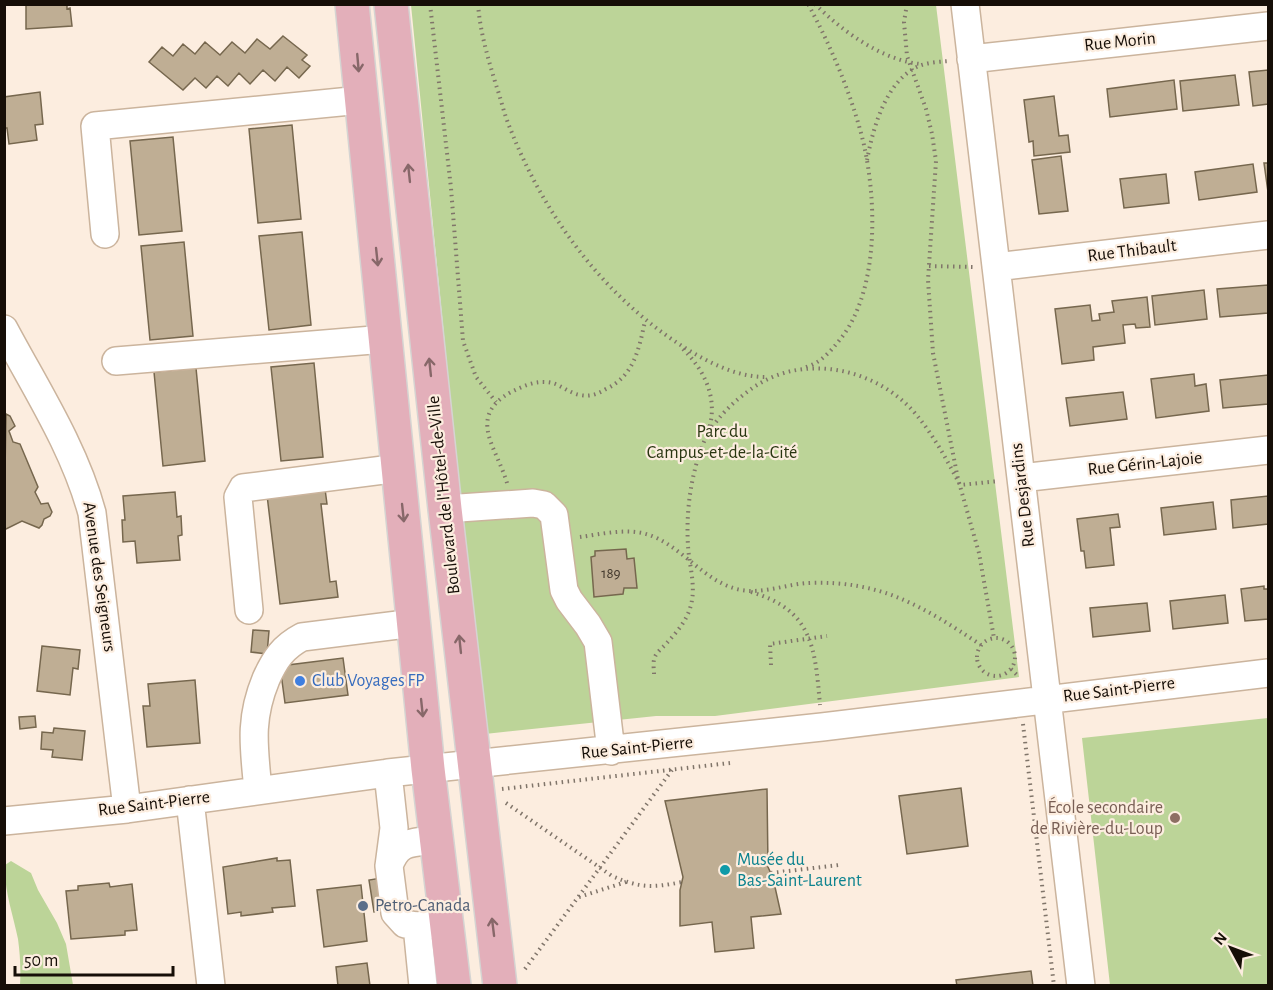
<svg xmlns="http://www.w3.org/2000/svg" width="1273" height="990" font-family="'Alegreya Sans',sans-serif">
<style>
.green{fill:#bcd498}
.building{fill:#bfae94;stroke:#76674e;stroke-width:1.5}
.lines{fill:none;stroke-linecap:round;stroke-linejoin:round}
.minor-casing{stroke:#cbb49d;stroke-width:30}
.major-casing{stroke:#d5d4d2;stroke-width:36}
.path{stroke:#80756a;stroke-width:4;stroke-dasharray:1.5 4.5;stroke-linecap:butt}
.minor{stroke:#fff;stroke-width:27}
.major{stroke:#e3afba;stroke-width:33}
.oneway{stroke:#876769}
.shop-dot{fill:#3f7fe0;stroke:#fceddf;stroke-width:2}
.education-dot{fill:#8d6e63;stroke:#fceddf;stroke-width:2}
.culture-dot{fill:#0f9aa8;stroke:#fceddf;stroke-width:2}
.service-dot{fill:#5c6f8a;stroke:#fceddf;stroke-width:2}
.labels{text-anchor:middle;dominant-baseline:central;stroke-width:4.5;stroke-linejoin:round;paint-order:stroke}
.number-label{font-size:15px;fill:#40362a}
.street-label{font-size:18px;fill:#160e07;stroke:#fceddf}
.park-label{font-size:18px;fill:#293611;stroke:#fceddf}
.shop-label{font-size:18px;fill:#366cbe;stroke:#fceddf;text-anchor:start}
.education-label{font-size:18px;fill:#785e54;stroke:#fceddf;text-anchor:end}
.culture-label{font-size:18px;fill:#0d838f;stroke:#fceddf;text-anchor:start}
.service-label{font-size:18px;fill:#4e5e75;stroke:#fceddf;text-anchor:start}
</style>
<rect width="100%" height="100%" fill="#fceddf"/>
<path class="green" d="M 411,5 L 936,5 L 1019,677 L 715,716 L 656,716 L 485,734 L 478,675 Z
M 1268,718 L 1268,985 L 1110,985 L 1082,738 Z
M 11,861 L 31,873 L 38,890 L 57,923 L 66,944 L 73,985 L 20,985 C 21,970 20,954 18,939 C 13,914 4,891 5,865 Z"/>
<path class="building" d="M 26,4 L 67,4 L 67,9 L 70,8 L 72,26 L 26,29 Z
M 283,36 L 307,55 L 302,60 L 310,66 L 299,78 L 287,67 L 275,81 L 263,70 L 250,84 L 239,73 L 228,86 L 217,76 L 206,88 L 195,78 L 183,90 L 149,62 L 162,47 L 173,56 L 183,44 L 195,54 L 205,42 L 220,55 L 232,42 L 245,53 L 257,39 L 270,49 Z
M 1268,70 L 1268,104 L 1253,106 L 1249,72 Z
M 1235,75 L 1239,105 L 1183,111 L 1180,81 Z
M 1174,80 L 1177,109 L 1110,117 L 1107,89 Z
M 40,92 L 43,124 L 35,125 L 37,140 L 9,144 L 7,128 L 4,128 L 4,97 Z
M 1054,96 L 1059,136 L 1068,135 L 1070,152 L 1034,156 L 1033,141 L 1029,142 L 1024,100 Z
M 292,125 L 301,219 L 258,223 L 249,129 Z
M 173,137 L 182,231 L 139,235 L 130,141 Z
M 1061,156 L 1068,211 L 1039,214 L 1032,160 Z
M 1264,163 L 1268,163 L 1268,192 Z
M 1253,164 L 1257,192 L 1199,200 L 1195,172 Z
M 1166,174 L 1169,203 L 1124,208 L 1120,179 Z
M 302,232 L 311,325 L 269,330 L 259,236 Z
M 184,242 L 193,336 L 150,340 L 141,246 Z
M 1268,285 L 1268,313 L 1220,317 L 1217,289 Z
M 1204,290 L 1207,319 L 1155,325 L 1152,296 Z
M 1147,297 L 1150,327 L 1136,328 L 1135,324 L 1123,325 L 1125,343 L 1093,347 L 1094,360 L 1062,364 L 1055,309 L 1090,305 L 1092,321 L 1100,320 L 1099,314 L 1114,312 L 1112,301 Z
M 314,363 L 323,457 L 281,461 L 271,367 Z
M 196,368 L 205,461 L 163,466 L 154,372 Z
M 1194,374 L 1195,386 L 1206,384 L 1209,411 L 1156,418 L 1151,379 Z
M 1268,375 L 1268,404 L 1223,408 L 1220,380 Z
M 1123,392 L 1127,419 L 1070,426 L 1066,398 Z
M 6,414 L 10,416 L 15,426 L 9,431 L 13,442 L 20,444 L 38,487 L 35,492 L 41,504 L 48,503 L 52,512 L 50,516 L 44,519 L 42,525 L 39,528 L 22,521 L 4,530 Z
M 325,489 L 327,504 L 321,504 L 330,582 L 336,581 L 338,597 L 280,604 L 267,495 Z
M 175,492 L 177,517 L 181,516 L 182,535 L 178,536 L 180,560 L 137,563 L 135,541 L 123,542 L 122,520 L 125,520 L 123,496 Z
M 1268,496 L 1268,524 L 1233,528 L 1231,500 Z
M 1213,502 L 1216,529 L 1164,535 L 1161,508 Z
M 1118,514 L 1120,527 L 1110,528 L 1114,565 L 1086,568 L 1084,551 L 1081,551 L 1077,519 Z
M 626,549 L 627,559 L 634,558 L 637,588 L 624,588 L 623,594 L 594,597 L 591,557 L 595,556 L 595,551 Z
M 1264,586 L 1264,589 L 1268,589 L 1268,619 L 1245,621 L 1241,589 Z
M 1225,595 L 1228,623 L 1173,629 L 1170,601 Z
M 1147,603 L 1150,631 L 1093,637 L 1090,608 Z
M 253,630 L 269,631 L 267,654 L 251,652 Z
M 42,646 L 80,650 L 78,669 L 73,668 L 70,695 L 37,691 Z
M 343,658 L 348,695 L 285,703 L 280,666 Z
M 195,680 L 200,743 L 147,747 L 143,706 L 150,706 L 148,684 Z
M 35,716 L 36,727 L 20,729 L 19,717 Z
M 54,728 L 85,731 L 82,760 L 52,757 L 53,750 L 41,749 L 42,732 L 53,733 Z
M 961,788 L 968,846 L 907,854 L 899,796 Z
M 767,789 L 768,867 L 773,878 L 781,914 L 751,917 L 754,948 L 715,952 L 712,922 L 680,926 L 680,890 L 683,877 L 665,801 Z
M 277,858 L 277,861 L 290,860 L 295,906 L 272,908 L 273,912 L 241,916 L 241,912 L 228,914 L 223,867 Z
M 393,876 L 398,908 L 374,912 L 369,880 Z
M 109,883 L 110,887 L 132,884 L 137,930 L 125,931 L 125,935 L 71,939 L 66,891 L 78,890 L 78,886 Z
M 361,885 L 367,941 L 324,947 L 317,890 Z
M 367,963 L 370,986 L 338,986 L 336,967 Z
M 1031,971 L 1033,986 L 957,986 L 956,980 Z"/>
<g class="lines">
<defs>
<path id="minor" d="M 965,4 L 1081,986
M 971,59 L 1268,26
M 105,234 L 95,126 L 361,100
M 996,267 L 1268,235
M 4,329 C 36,389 74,447 92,513 L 127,809
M 116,361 L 385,339
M 1021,478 L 1268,450
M 445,509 L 533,503 L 544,505 L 554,515 L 564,590 L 569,600 L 588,625 L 598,642 L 611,751
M 249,610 L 238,497 L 243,488 L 399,468
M 388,773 L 394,828 L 389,866 L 395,913 L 405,924 L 417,926
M 258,790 C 254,747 249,720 266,679 C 275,659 283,647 302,637 L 414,623
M 190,800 L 211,986
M 4,821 L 127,809 L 388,773 L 822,727 L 1268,673
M 389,866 C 398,840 412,843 436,840
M 423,986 L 417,926 L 434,924"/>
<path id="major" d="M 352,4 L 428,769 L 454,986
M 391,4 L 445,509 L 500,986"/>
</defs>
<use href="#minor" class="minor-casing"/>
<use href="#major" class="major-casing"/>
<path class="path" d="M 430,4 L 451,188 L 463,341 L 476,377 L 496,402
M 478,4 C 480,32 488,58 496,85 C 501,99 504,114 510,128 C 543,213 602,294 679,344 C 705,361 737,378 768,377
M 815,4 C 842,31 882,60 920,64
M 907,4 L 904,22 L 907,56 L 926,109 L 932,134 L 936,161 L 928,280 L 933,353 L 958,479 L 979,553 L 994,638
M 867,160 C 873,129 884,87 913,69 C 924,62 938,62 950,61
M 929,266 L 973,267
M 683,349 C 705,371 718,398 709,429
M 806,367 C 820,363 829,353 838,342 C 879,294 877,204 864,145 C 853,98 831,46 808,4
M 507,483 C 497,448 466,417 511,392 C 522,387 533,381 546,382 C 558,382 568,393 580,395 C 590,397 598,394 606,389 C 634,376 639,349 645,321
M 580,537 C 602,534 630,527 652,536 C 685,549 705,583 741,590 C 763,594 787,584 809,583 C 881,580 924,607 981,645
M 751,592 C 813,610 815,648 820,705
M977 657a19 19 0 1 1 38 0a19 19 0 1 1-38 0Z
M 771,665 L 770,644 L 827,636
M 1011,669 L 1019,677
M 654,674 C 654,670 653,664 654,660 C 655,654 660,650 664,646 C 677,632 689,619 692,600 C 695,583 689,563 688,546 C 686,514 690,482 700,452 C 709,424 731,403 754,387 C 804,353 875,368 914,412 C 933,434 947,460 960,485 L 999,481
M 1023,724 L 1054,986
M 502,789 L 730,763
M 506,803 L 612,876 C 640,888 652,888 682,882
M 771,873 L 839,865
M 579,897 L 626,882
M 525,969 L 672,770"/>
<use href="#minor" class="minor"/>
<use href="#major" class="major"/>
</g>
<defs><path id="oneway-shaft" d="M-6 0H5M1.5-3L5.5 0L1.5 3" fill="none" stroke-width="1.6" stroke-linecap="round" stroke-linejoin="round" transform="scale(1.5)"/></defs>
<g class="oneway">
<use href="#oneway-shaft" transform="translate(358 63) rotate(85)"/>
<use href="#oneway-shaft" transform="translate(409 173) rotate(-96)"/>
<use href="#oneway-shaft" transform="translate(377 257) rotate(84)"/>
<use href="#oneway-shaft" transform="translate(430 367) rotate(-96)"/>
<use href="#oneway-shaft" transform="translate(403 513) rotate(84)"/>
<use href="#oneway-shaft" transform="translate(460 644) rotate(-96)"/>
<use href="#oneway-shaft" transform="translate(422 708) rotate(84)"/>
<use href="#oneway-shaft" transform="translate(493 927) rotate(-97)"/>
</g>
<circle class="shop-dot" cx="300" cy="681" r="6"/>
<circle class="education-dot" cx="1175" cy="818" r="6"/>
<circle class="culture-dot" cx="725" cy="870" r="6"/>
<circle class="service-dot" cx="363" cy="906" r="6"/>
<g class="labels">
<g class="number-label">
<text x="611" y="573">189</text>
</g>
<g class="street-label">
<text transform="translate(1120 42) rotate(-6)">Rue Morin</text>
<text transform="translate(1132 251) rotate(-7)">Rue Thibault</text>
<text transform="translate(1145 464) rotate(-6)">Rue Gérin-Lajoie</text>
<text transform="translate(444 495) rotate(-96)">Boulevard de l'Hôtel-de-Ville</text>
<text transform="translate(1023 495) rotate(-97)">Rue Desjardins</text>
<text transform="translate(99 577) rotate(82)">Avenue des Seigneurs</text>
<text transform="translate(1119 690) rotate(-7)">Rue Saint-Pierre</text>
<text transform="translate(637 748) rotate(-6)">Rue Saint-Pierre</text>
<text transform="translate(154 804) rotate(-7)">Rue Saint-Pierre</text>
</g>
<g class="park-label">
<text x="722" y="432">Parc du<tspan x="722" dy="21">Campus-et-de-la-Cité</tspan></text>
</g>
<g class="shop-label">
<text x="312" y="681">Club Voyages FP</text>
</g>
<g class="education-label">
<text x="1163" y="808">École secondaire<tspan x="1163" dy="21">de Rivière-du-Loup</tspan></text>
</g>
<g class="culture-label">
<text x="737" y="860">Musée du<tspan x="737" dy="21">Bas-Saint-Laurent</tspan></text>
</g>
<g class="service-label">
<text x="375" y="906">Petro-Canada</text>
</g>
</g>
<rect width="1273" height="990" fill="none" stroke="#160e07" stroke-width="12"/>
<g transform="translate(1231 948) rotate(311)" stroke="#fceddf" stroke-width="4.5" paint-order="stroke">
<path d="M0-4.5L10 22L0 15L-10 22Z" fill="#160e07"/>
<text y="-9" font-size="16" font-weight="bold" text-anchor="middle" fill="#160e07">N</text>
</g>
<path d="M15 966v9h158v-9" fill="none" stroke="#160e07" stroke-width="3"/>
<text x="24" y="966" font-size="18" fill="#160e07" stroke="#fceddf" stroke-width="4.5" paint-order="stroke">50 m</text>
</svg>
